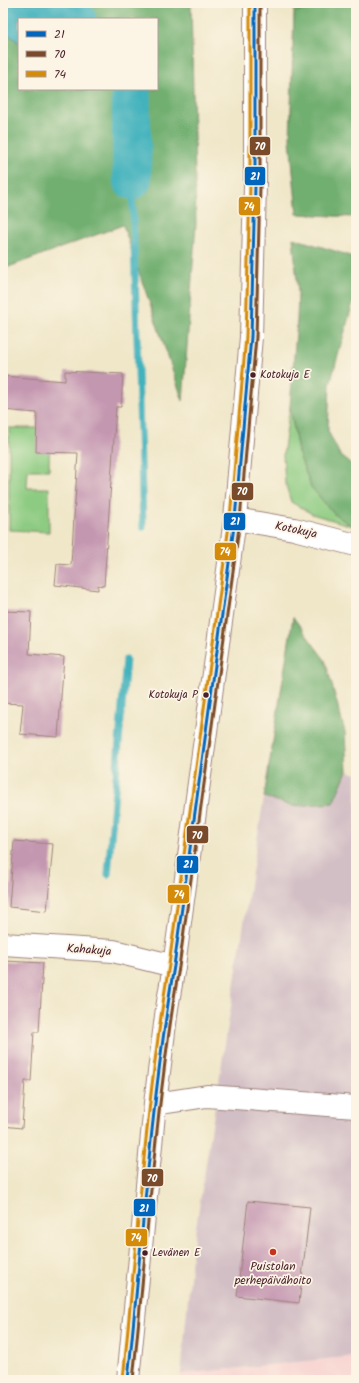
<svg xmlns="http://www.w3.org/2000/svg" width="359" height="1383" font-family="Kalam,sans-serif">
<style>
.built{fill:#f7d0cf}
.industrial{fill:#d2bec5}
.green{fill:#8ccb81;stroke:#6b7556}
.forest{fill:#71af6f;stroke:#5e674d}
.water{fill:#43b2bd;stroke:#466874}
.lines{fill:none;stroke-linecap:round;stroke-linejoin:round}
.stream{stroke:#43b2bd;stroke-width:7}
.river{stroke:#43b2bd;stroke-width:39}
.building{fill:#c497b1}
.minor-casing{stroke:#9d837a;stroke-width:24}
.major-casing{stroke:#9d837a;stroke-width:24}
.minor{stroke:#fff;stroke-width:22}
.major{stroke:#fff;stroke-width:22}
.bus-1-casing{stroke:#fcf5e5;stroke-width:6}
.bus-2-casing{stroke:#fcf5e5;stroke-width:6}
.bus-3-casing{stroke:#fcf5e5;stroke-width:6}
.bus-1{stroke:#0065bd;stroke-width:3}
.bus-2{stroke:#7a4b2a;stroke-width:3}
.bus-3{stroke:#d48b09;stroke-width:3}
.bus-dot{fill:#4a1f2b;stroke:#fcf5e5;stroke-width:1.5}
.poi-dot{fill:#c8321e;stroke:#fcf5e5;stroke-width:1.5}
.labels{text-anchor:middle;dominant-baseline:central;stroke-width:3.5;stroke-linejoin:round;paint-order:stroke}
.bus-label{font-size:11px;fill:#4a1f2b;stroke:#fcf5e5;text-anchor:start}
.street-label{font-size:12px;fill:#4a1f2b;stroke:#fcf5e5}
.poi-label{font-size:12px;fill:#4a1f2b;stroke:#fcf5e5}
.line-badge{stroke:#fcf5e5;stroke-width:1.5}
.badge-label{font-size:11px;text-anchor:middle;font-weight:bold;fill:#fff}
</style>
<rect width="100%" height="100%" fill="#fcf5e5"/>
<filter id="ink" filterUnits="userSpaceOnUse"><feTurbulence type="fractalNoise" baseFrequency=".025" numOctaves="2"/><feDisplacementMap in="SourceGraphic" scale="8" xChannelSelector="R" yChannelSelector="G"/><feConvolveMatrix kernelMatrix="1 2 1 2 8 2 1 2 1" color-interpolation-filters="sRGB"/></filter>
<filter id="wash" filterUnits="userSpaceOnUse"><feTurbulence type="fractalNoise" baseFrequency=".012" numOctaves="4" result="noise"/><feDisplacementMap in="SourceGraphic" scale="16" xChannelSelector="R" yChannelSelector="G"/><feGaussianBlur stdDeviation="0.9" result="paint"/><feColorMatrix in="noise" values="0 0 0 0 0 0 0 0 0 0 0 0 0 0 0 0 0 1.4 0 .05"/><feComposite in="paint" operator="in"/></filter>
<g filter="url(#wash)">
<rect width="100%" height="100%" fill="#f0e7c9"/>
<path class="built" d="M 356,1356 L 356,1380 L 180,1380 L 181,1374 Z"/>
<path class="industrial" d="M 347,771 L 356,774 L 356,1356 L 181,1374 L 193,1246 L 264,797 L 293,806 L 333,803 Z"/>
<path class="green" d="M 293,3 L 332,3 L 294,12 Z
M 290,406 L 298,452 L 333,513 L 352,526 L 312,514 L 291,502 L 285,482 L 283,456 Z
M 9,428 L 50,428 L 49,470 L 28,470 L 27,488 L 49,488 L 49,532 L 9,530 Z"/>
<path class="forest" d="M 68,3 L 191,3 L 196,223 L 183,401 L 123,225 L 3,269 L 3,30 L 19,43 L 19,89 L 157,89 L 157,19 L 67,19 Z
M 332,3 L 356,3 L 356,213 L 352,217 L 297,214 L 290,140 L 294,12 Z
M 293,238 L 351,256 L 354,299 L 330,384 L 328,431 L 340,455 L 356,468 L 356,527 L 352,526 L 333,513 L 311,487 L 298,452 L 290,406 L 297,320 L 298,293 Z
M 293,617 L 325,660 L 345,732 L 347,771 L 333,803 L 293,806 L 264,797 Z"/>
<path class="water" d="M 3,3 L 68,3 L 67,19 L 19,19 L 19,43 L 3,30 Z"/>
<g class="lines">
<path class="stream" d="M 132,180 L 143,527
M 108,874 L 126,659"/>
<path class="river" d="M 67,9 L 77,19
M 131,89 L 132,180"/>
</g>
<g id="blocks">
<path class="building" d="M 65,371 L 123,374 L 121,407 L 116,407 L 104,586 L 98,585 L 98,590 L 55,585 L 57,564 L 71,565 L 78,453 L 36,452 L 37,413 L 3,410 L 3,376 L 65,381 Z
M 3,611 L 31,612 L 29,654 L 64,657 L 58,737 L 20,734 L 23,704 L 3,703 Z
M 14,841 L 53,844 L 47,911 L 9,907 Z
M 5,961 L 43,963 L 39,1032 L 34,1032 L 31,1081 L 25,1081 L 22,1128 L 3,1126 L 3,995 Z
M 248,1201 L 310,1207 L 299,1303 L 237,1296 Z"/>
</g>
</g>
<g filter="url(#ink)">
<use href="#blocks" fill-opacity="0" stroke="#9d837a" stroke-width="1"/>
<g class="lines">
<defs>
<path id="minor" d="M 235,519 L 294,529 L 356,545
M 3,944 L 113,951 L 174,966
M 155,1104 L 207,1096 L 356,1107"/>
<path id="major" d="M 128,1380 L 155,1104 L 167,1008 L 174,966 L 235,519 L 251,337 L 255,186 L 255,3"/>
</defs>
<use href="#minor" class="minor-casing"/>
<use href="#major" class="major-casing"/>
<use href="#minor" class="minor"/>
<use href="#major" class="major"/>
<defs>
<path id="bus-1" d="M 128,1380 C 142,1242 151,1103 174,966 L 235,519 L 251,337 L 255,186 L 255,3"/>
<path id="bus-2" d="M 133,1380 C 147,1242 156,1103 179,967 L 240,520 L 256,337 L 260,186 L 260,3"/>
<path id="bus-3" d="M 123,1380 C 137,1241 146,1102 169,965 L 230,518 L 246,337 L 250,186 L 250,3"/>
</defs>
<use href="#bus-1" class="bus-1-casing"/>
<use href="#bus-2" class="bus-2-casing"/>
<use href="#bus-3" class="bus-3-casing"/>
<use href="#bus-1" class="bus-1"/>
<use href="#bus-2" class="bus-2"/>
<use href="#bus-3" class="bus-3"/>
</g>
</g>
<g class="bus-dot">
<circle cx="253" cy="375" r="3.5"/>
<circle cx="206" cy="695" r="3.5"/>
<circle cx="145" cy="1253" r="3.5"/>
</g>
<circle class="poi-dot" cx="273" cy="1252" r="4"/>
<g class="labels">
<g class="bus-label">
<text x="260" y="375">Kotokuja E</text>
<text x="198" y="695" text-anchor="end">Kotokuja P</text>
<text x="152" y="1253">Levänen E</text>
</g>
<g class="street-label">
<text transform="translate(296 530) rotate(12)">Kotokuja</text>
<text transform="translate(89 950) rotate(4)">Kahakuja</text>
</g>
<g class="poi-label">
<text x="273" y="1266">Puistolan<tspan x="273" dy="14">perhepäivähoito</tspan></text>
</g>
</g>
<g class="line-badge">
<rect x="249" y="136" width="22" height="20" rx="4" fill="#7a4b2a"/>
<rect x="244" y="166" width="22" height="20" rx="4" fill="#0065bd"/>
<rect x="238" y="196" width="23" height="20" rx="4" fill="#d48b09"/>
<rect x="231" y="482" width="23" height="19" rx="4" fill="#7a4b2a"/>
<rect x="223" y="512" width="23" height="19" rx="4" fill="#0065bd"/>
<rect x="214" y="542" width="23" height="19" rx="4" fill="#d48b09"/>
<rect x="186" y="825" width="23" height="19" rx="4" fill="#7a4b2a"/>
<rect x="176" y="855" width="23" height="19" rx="4" fill="#0065bd"/>
<rect x="167" y="884" width="23" height="20" rx="4" fill="#d48b09"/>
<rect x="141" y="1168" width="23" height="19" rx="4" fill="#7a4b2a"/>
<rect x="133" y="1198" width="23" height="19" rx="4" fill="#0065bd"/>
<rect x="125" y="1228" width="23" height="19" rx="4" fill="#d48b09"/>
</g>
<g class="badge-label">
<text x="260" y="150">70</text>
<text x="255" y="180">21</text>
<text x="249" y="210">74</text>
<text x="242" y="495">70</text>
<text x="235" y="525">21</text>
<text x="225" y="555">74</text>
<text x="197" y="839">70</text>
<text x="188" y="868">21</text>
<text x="179" y="898">74</text>
<text x="152" y="1182">70</text>
<text x="144" y="1212">21</text>
<text x="136" y="1241">74</text>
</g>
<rect width="359" height="1383" fill="none" stroke="#fcf5e5" stroke-width="16"/>
<rect x="18" y="18" width="140" height="72" fill="#fcf5e5" stroke="#b59f9b"/>
<rect x="26" y="31" width="20" height="6" fill="#0065bd" stroke="#b59f9b"/>
<text x="54" y="38" font-size="12" fill="#4a1f2b">21</text>
<rect x="26" y="51" width="20" height="6" fill="#7a4b2a" stroke="#b59f9b"/>
<text x="54" y="58" font-size="12" fill="#4a1f2b">70</text>
<rect x="26" y="71" width="20" height="6" fill="#d48b09" stroke="#b59f9b"/>
<text x="54" y="78" font-size="12" fill="#4a1f2b">74</text>
</svg>
